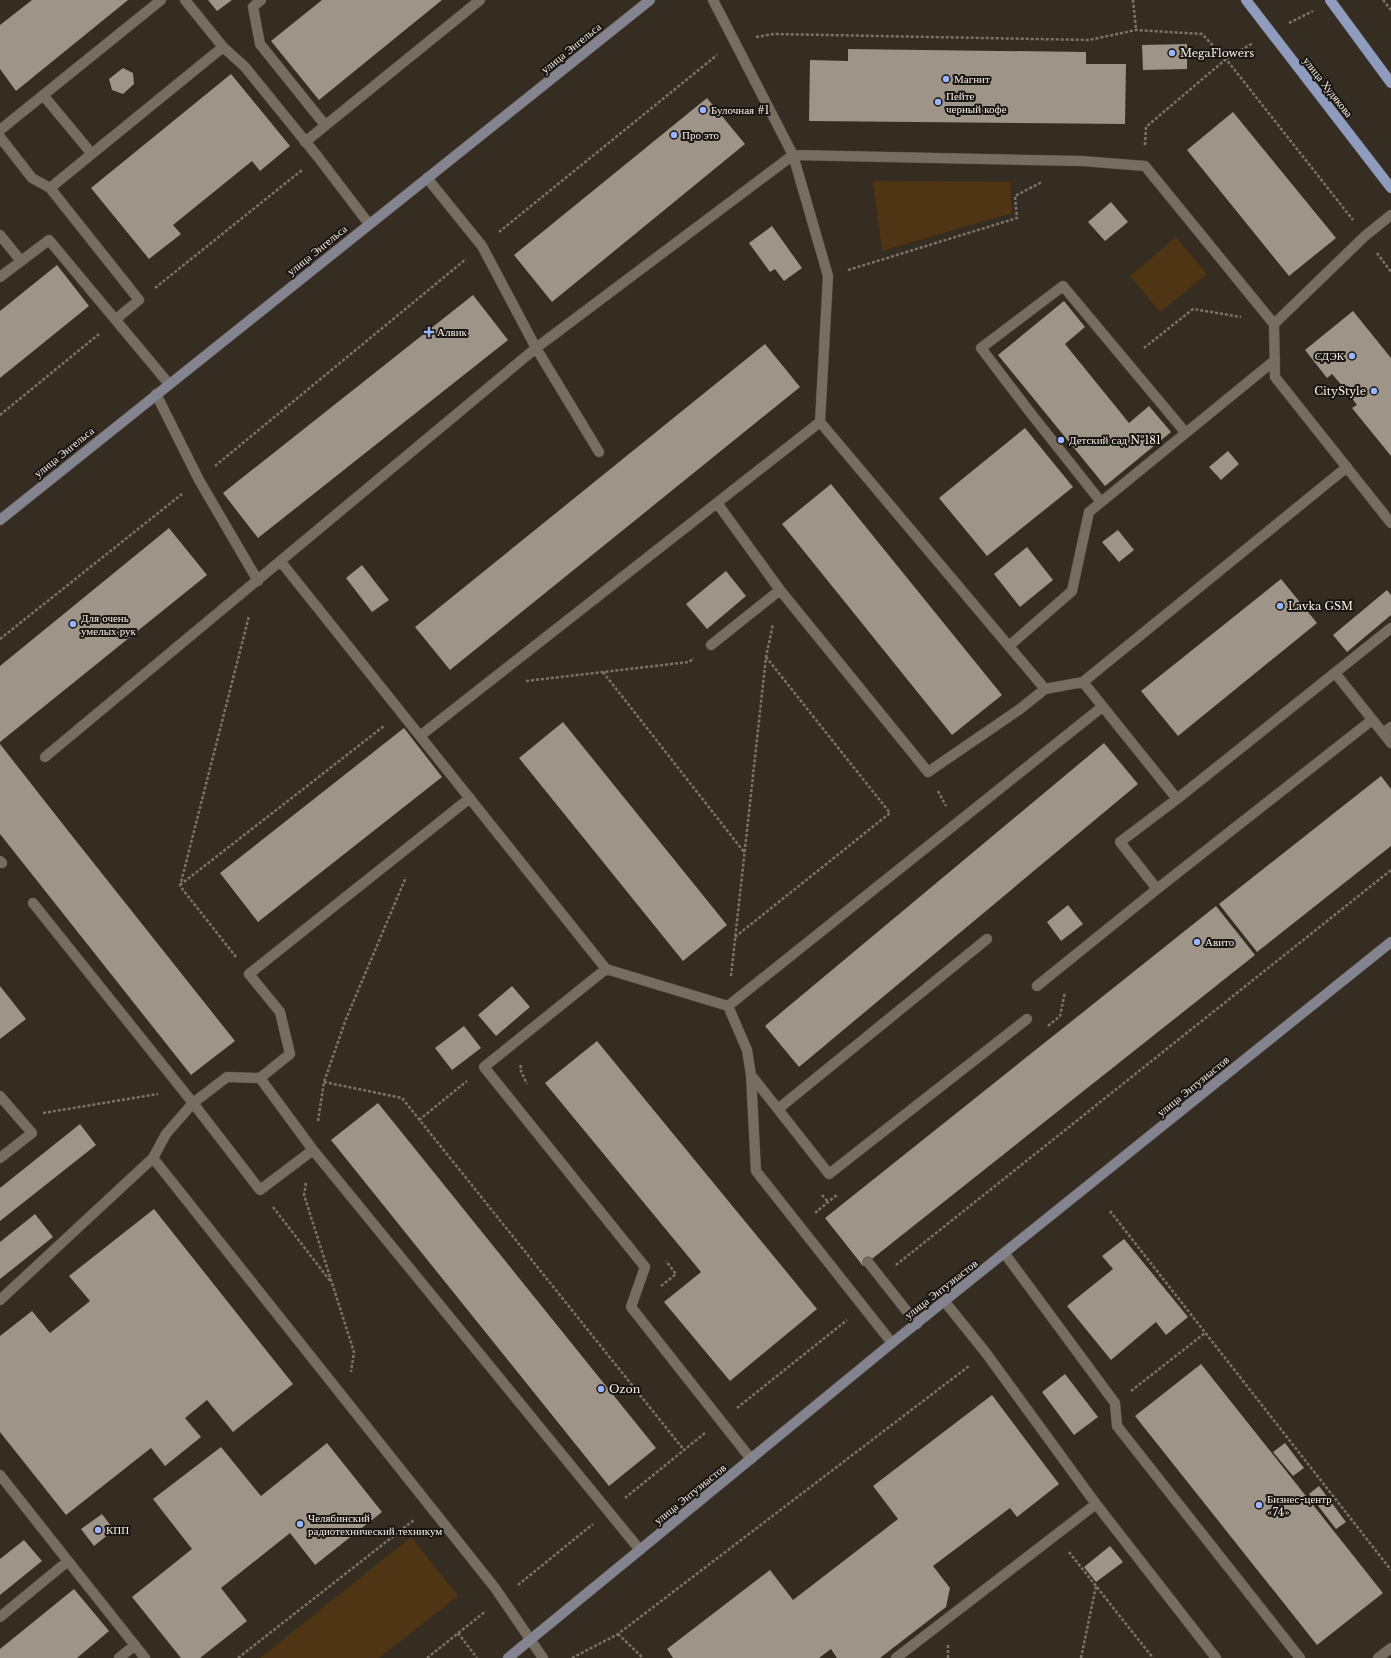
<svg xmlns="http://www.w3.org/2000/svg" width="1391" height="1658" font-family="'Libre Baskerville',serif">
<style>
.green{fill:#4f3514}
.building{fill:#9f9488}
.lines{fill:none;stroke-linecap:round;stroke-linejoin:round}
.lane-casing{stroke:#504840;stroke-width:11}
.street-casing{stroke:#504840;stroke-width:11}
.secondary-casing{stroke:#504840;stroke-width:11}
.primary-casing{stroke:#504840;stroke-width:11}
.path{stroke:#7c746b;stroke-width:2.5;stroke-dasharray:3 2;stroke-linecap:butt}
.lane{stroke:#776d61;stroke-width:10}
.street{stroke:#776d61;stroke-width:10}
.secondary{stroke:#838490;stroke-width:10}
.primary{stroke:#8f9bbf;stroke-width:10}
.poi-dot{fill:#9ab5fd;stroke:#191511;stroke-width:1.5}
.labels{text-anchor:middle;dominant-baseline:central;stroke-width:4;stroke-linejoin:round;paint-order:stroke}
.street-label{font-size:11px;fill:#f5eee8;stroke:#191511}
.poi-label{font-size:11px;fill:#f5eee8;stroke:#191511;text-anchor:start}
</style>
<rect width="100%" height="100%" fill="#352c22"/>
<path class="green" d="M 873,181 L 1010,182 L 1012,213 L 882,251 Z
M 1176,237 L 1207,274 L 1160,312 L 1130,276 Z
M 411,1537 L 458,1596 L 379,1658 L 260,1658 Z"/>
<path class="building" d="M 32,0 L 128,0 L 16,91 L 0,69 L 0,25 Z
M 208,0 L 232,0 L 217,11 Z
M 322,0 L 442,0 L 319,100 L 271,41 Z
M 1187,44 L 1187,69 L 1143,70 L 1142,45 Z
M 848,49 L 1086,52 L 1086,64 L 1126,64 L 1125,124 L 809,121 L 810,60 L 848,61 Z
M 123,68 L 133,73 L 134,84 L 123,94 L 112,90 L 109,79 Z
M 231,74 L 290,146 L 260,171 L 252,161 L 173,225 L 181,234 L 149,259 L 91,188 Z
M 707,98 L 745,144 L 552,302 L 514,255 Z
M 1233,112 L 1336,238 L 1289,276 L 1187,150 Z
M 1111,202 L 1128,222 L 1105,241 L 1088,222 Z
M 772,226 L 802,268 L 784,281 L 775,269 L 770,272 L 749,243 Z
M 57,265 L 89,306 L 0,378 L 0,311 Z
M 473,295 L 508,340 L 258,538 L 223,493 Z
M 1064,301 L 1085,327 L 1065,344 L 1129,423 L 1149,406 L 1171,432 L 1105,486 L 998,355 Z
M 1353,311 L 1391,358 L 1391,456 L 1352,408 L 1357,405 L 1345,389 L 1332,374 L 1327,378 L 1305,350 Z
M 765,344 L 800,387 L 450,670 L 415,627 Z
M 1025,428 L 1073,487 L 987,556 L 939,498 Z
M 1228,451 L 1239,464 L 1221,480 L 1209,467 Z
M 831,484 L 1002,695 L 952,735 L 782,524 Z
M 169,528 L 207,575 L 0,742 L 0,666 Z
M 1118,530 L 1134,550 L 1119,562 L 1102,542 Z
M 1027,547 L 1053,580 L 1020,607 L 994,574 Z
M 362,565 L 389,600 L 372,612 L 346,578 Z
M 726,571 L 746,596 L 707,629 L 686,604 Z
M 1281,579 L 1317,623 L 1178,736 L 1141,691 Z
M 1387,590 L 1391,595 L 1391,615 L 1347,652 L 1333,635 Z
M 563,722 L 727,925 L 683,961 L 519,758 Z
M 404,728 L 442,777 L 258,922 L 220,873 Z
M 1104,743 L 1138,784 L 799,1067 L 765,1026 Z
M 0,744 L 69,832 L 235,1041 L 191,1075 L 0,834 Z
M 1381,776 L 1391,789 L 1391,846 L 1257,952 L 1219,904 Z
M 1068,905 L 1083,924 L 1061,941 L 1047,922 Z
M 1216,906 L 1255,955 L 863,1266 L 825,1218 Z
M 0,986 L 26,1019 L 0,1039 Z
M 512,986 L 530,1007 L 496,1036 L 478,1015 Z
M 464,1026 L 481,1048 L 452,1070 L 435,1048 Z
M 597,1041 L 817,1309 L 730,1381 L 664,1302 L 701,1272 L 545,1083 Z
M 378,1103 L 656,1448 L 609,1486 L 331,1140 Z
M 80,1124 L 96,1145 L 0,1221 L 0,1188 Z
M 154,1209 L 293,1384 L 233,1432 L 207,1400 L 185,1418 L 201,1437 L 165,1466 L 151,1448 L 66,1515 L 0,1432 L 0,1336 L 32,1311 L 50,1333 L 90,1301 L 69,1276 Z
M 35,1214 L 53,1237 L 0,1279 L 0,1242 Z
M 1124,1239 L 1188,1317 L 1166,1335 L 1156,1322 L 1111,1360 L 1067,1306 L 1113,1269 L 1102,1256 Z
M 1201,1364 L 1383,1593 L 1317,1645 L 1135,1416 Z
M 1065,1374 L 1098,1417 L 1074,1435 L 1042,1392 Z
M 992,1395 L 1059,1484 L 1017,1517 L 1010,1508 L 933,1566 L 950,1588 L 946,1607 L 880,1658 L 837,1658 L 831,1649 L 819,1658 L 673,1658 L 667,1649 L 770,1570 L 793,1600 L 898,1519 L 873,1486 Z
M 327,1443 L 382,1512 L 315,1565 L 290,1533 L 221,1588 L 247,1621 L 200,1658 L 181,1658 L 132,1597 L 192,1549 L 153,1499 L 221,1447 L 261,1496 Z
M 1285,1443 L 1304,1468 L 1293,1476 L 1273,1452 Z
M 1319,1486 L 1346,1522 L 1336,1529 L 1309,1494 Z
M 102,1514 L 114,1530 L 94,1546 L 81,1529 Z
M 24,1540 L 42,1561 L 0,1595 L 0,1559 Z
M 1110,1546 L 1123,1562 L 1096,1582 L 1084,1567 Z
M 74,1589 L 109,1631 L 77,1658 L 0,1658 L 0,1649 Z"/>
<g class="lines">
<defs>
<path id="lane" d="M 185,0 L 223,47 L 245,67 L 318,157 L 369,224
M 261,0 L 253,7 L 260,44 L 325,125
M 713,0 L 793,155 L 828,276 L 820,422 L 1045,689 L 1083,682 L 1177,799
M 43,95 L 92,154
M 0,130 L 161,0
M 0,137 L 32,178 L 50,188
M 305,142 L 480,0
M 427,178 L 482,246 L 536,348 L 599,452
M 0,235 L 21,261
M 0,277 L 49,240 L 169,384
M 116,319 L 139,300 L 50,188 L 223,47
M 1274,324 L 1365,236 L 1391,215
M 156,394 L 199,480 L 258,581
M 1101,502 L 1029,411 L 981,348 L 1063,286 L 1185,432
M 717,503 L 780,590 L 928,772 L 1020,709 L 1045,689
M 281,562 L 606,969 L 728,1006
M 711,645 L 780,590
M 1009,646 L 1072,591 L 1089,512 L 1275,360
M 1335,673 L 1391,743
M 1083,682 L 1347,467
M 1383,733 L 1391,727
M 420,736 L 820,422
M 45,757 L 536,348 L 793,155 L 1082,161 L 1145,166 L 1274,324 L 1275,377 L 1391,523
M 0,861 L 2,863
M 1157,889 L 1372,720
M 33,903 L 193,1103 L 227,1077 L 260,1078 L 313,1150 L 640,1550
M 606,969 L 484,1067 L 645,1267 L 631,1307 L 751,1459
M 1037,986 L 1157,889 L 1120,842 L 1177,799 L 1391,628
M 751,1075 L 829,1174 L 1027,1019
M 260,1078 L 290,1054 L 280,1012 L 249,974 L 470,798
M 0,1096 L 32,1133 L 0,1158
M 778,1109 L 987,939
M 153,1158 L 166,1134 L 193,1103 L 260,1190 L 313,1150
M 1005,1254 L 1115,1403 L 1117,1426 L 1300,1658
M 868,1262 L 917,1324
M 0,1300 L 153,1158 L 495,1588 L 543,1658
M 945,1302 L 986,1353 L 1096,1504 L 1216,1658
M 892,1343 L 756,1171 L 751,1075 L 747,1050 L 728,1006 L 1102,707
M 0,1475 L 68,1561
M 0,1617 L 68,1561 L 145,1658
M 119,1658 L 135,1645
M 896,1658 L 1096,1504"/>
<path id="street" d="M 1378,1658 L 1391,1648"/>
<path id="secondary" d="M 0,520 L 650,0
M 508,1658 L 892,1343 L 1391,942"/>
<path id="primary" d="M 1246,0 L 1391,188
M 1330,0 L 1391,83"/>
</defs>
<use href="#lane" class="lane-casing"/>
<use href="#street" class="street-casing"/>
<use href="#secondary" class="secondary-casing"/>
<use href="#primary" class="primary-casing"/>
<path class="path" d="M 1133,0 L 1136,30
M 1383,0 L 1391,10
M 1289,23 L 1313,11
M 756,37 L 774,34 L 1089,40 L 1136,30 L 1202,34 L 1226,59 L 1353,220
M 1145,145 L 1146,127 L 1226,59 L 1253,43
M 499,232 L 717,55
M 1377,253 L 1391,272
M 848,270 L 1017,218 L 1015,196 L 1042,182
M 155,288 L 302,170
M 1144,348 L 1193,309 L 1241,317
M 0,415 L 99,334
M 215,466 L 466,259
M 0,639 L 182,494
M 603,672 L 744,852
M 526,681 L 689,662 L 694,658
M 938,791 L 946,806
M 180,885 L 384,726
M 735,937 L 890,813 L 766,657
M 236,957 L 180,886 L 249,616
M 731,976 L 766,657 L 773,624
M 1048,1026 L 1060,1016 L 1065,992
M 521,1065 L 520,1069 L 527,1084
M 324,1082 L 402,1098 L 684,1450
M 43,1113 L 158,1094
M 419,1120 L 467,1081
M 318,1121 L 324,1082 L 346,1019 L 406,877
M 306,1183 L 304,1195 L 354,1352 L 351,1372
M 822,1195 L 828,1202
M 273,1207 L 331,1282
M 1110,1211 L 1391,1570
M 817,1213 L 816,1212 L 838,1194
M 896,1265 L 1391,870
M 661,1286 L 676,1274 L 666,1261
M 1131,1391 L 1205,1333
M 737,1408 L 847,1320
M 625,1498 L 705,1433
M 1069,1552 L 1153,1658
M 518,1585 L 593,1524
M 458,1633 L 477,1658
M 618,1634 L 643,1658
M 948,1645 L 948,1658
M 238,1658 L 414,1520
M 427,1658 L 486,1611
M 572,1658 L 618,1634 L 969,1366
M 1081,1658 L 1096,1586"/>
<use href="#lane" class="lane"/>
<use href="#street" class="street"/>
<use href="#secondary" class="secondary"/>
<use href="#primary" class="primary"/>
</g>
<g class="poi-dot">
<circle cx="1172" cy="53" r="4"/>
<circle cx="946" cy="79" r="4"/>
<circle cx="938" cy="102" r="4"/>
<circle cx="703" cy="110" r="4"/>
<circle cx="674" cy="135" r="4"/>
<path d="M427 326h4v4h4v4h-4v4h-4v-4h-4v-4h4z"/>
<circle cx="1352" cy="356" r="4"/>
<circle cx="1374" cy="391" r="4"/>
<circle cx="1061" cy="440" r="4"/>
<circle cx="1280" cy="606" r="4"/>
<circle cx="73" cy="624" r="4"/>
<circle cx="1197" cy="942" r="4"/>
<circle cx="601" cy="1389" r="4"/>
<circle cx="1259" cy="1505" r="4"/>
<circle cx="300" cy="1524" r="4"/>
<circle cx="98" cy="1530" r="4"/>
</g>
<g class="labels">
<g class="street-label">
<text transform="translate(571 48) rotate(-39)">улица Энгельса</text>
<text transform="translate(1328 87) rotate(52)">улица Худякова</text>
<text transform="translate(317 250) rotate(-39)">улица Энгельса</text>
<text transform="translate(64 452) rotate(-39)">улица Энгельса</text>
<text transform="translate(1193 1086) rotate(-39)">улица Энтузиастов</text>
<text transform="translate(941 1289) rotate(-38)">улица Энтузиастов</text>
<text transform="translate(690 1494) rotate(-39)">улица Энтузиастов</text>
</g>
<g class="poi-label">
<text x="1180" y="53">MegaFlowers</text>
<text x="954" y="79">Магнит</text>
<text x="946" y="96">Пейте<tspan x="946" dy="13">черный кофе</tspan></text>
<text x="711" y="110">Булочная #1</text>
<text x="682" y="135">Про это</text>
<text x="437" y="332">Алвик</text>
<text x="1344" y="356" text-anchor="end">СДЭК</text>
<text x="1366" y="391" text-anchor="end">CityStyle</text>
<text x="1069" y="440">Детский сад №181</text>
<text x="1288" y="606">Lavka GSM</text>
<text x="81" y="618">Для очень<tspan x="81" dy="13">умелых рук</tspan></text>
<text x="1205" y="942">Авито</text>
<text x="609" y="1389">Ozon</text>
<text x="1267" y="1499">Бизнес-центр<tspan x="1267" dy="13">«74»</tspan></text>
<text x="308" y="1518">Челябинский<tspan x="308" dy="13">радиотехнический техникум</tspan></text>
<text x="106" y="1530">КПП</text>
</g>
</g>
</svg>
